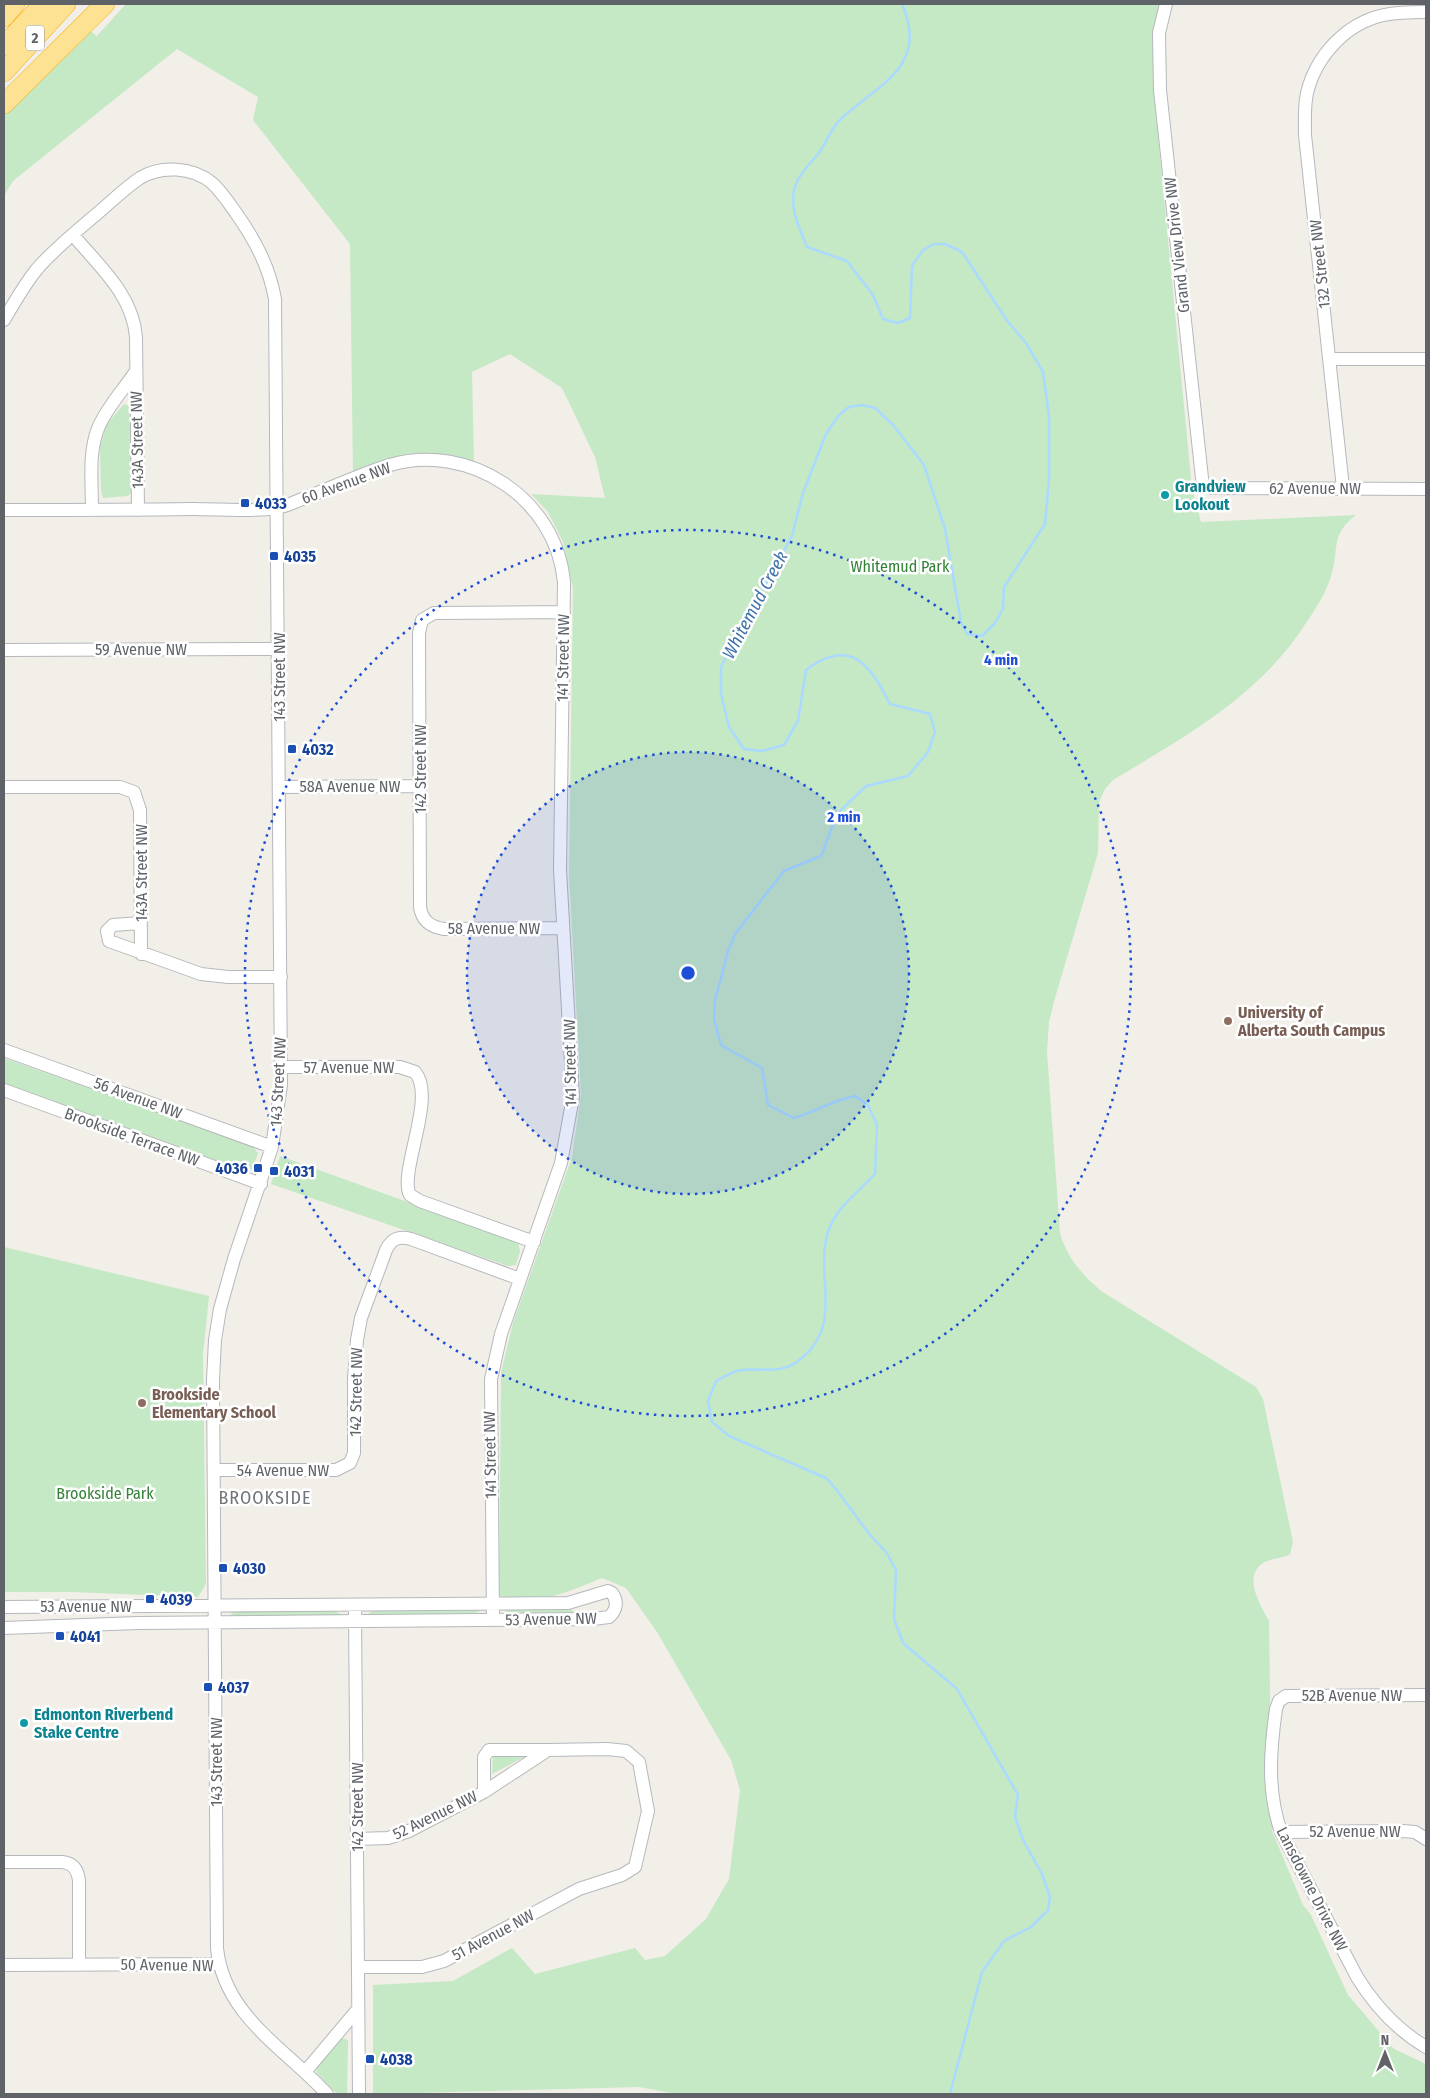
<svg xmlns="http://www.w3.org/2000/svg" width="1430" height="2098" font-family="'Fira Sans Condensed',sans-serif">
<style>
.green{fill:#c5e8c5}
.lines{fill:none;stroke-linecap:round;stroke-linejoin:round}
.stream{stroke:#aadaff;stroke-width:2.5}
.minor-casing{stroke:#b5b8bc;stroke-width:14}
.highway-casing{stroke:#f9ab00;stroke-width:20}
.minor{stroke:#fff;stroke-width:12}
.highway{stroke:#fde293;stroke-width:19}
.ring{fill:none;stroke:#1d4ed8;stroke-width:2.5;stroke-dasharray:2.5 5}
.culture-dot{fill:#0f9aa8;stroke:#fff;stroke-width:2}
.transit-dot{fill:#1a4fb4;stroke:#fff;stroke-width:2}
.education-dot{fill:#8d6e63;stroke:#fff;stroke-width:2}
.labels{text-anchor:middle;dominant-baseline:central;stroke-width:5;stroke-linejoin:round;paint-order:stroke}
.shield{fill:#fff;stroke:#8f9295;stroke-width:1}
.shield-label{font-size:15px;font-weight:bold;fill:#5f6368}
.street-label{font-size:16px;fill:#5f6368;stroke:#fff}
.culture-label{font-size:16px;font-weight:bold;fill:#0d838f;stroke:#fff;text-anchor:start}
.transit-label{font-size:16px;font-weight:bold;fill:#164399;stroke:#fff;text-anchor:start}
.park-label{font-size:16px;fill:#348238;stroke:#fff}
.education-label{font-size:16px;font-weight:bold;fill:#785e54;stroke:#fff;text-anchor:start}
.water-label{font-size:18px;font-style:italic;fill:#4174aa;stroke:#fff}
.neighbourhood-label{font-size:18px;letter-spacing:1px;fill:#70757a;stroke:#fff}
.centre{fill:#1d4ed8;stroke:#fff;stroke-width:2.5}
.ring-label{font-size:15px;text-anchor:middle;font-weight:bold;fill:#1d4ed8;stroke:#fff;stroke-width:5;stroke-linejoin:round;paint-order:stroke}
</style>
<rect width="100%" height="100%" fill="#f1efe8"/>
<path class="green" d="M 126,4 L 1165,4 L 1154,32 L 1153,84 L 1192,489 L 1201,522 L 1356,515 C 1329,536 1340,549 1331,576 C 1327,590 1317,607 1308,620 C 1259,697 1189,734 1113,780 L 1105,789 L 1099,802 L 1098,853 L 1055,998 L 1049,1022 L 1047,1052 L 1060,1233 C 1067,1258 1082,1274 1101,1291 L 1256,1387 L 1263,1399 L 1293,1542 L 1290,1554 C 1281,1559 1271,1558 1263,1563 C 1242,1577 1261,1606 1269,1621 L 1272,1831 L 1303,1905 L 1311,1915 L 1348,1995 L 1394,2049 L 1426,2064 L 1426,2094 L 677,2094 L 639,2087 L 373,2094 L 373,1985 L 453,1981 L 512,1948 L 535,1974 L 635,1948 L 645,1960 L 665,1956 L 706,1919 L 729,1879 L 740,1790 L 731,1760 L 657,1632 L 626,1588 L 602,1578 C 574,1589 528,1611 499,1595 L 501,1372 L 513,1323 L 572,1157 L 581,1094 L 569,875 L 573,588 L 563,542 L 548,512 L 531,494 L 605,498 L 595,457 L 562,388 L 510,354 L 472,372 L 474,462 L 443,457 L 353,472 L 350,244 L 253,120 L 258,97 L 177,49 L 13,181 L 4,196 L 4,114 L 89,30 L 97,36 Z
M 124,404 L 130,406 L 132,491 L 128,496 L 103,498 L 101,491 L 100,446 L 106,425 Z
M 4,1058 L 252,1146 L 258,1153 L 252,1169 L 242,1170 L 4,1083 Z
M 280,1156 L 518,1242 L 520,1251 L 516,1265 L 508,1266 L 271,1184 Z
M 4,1247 L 209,1296 L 203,1354 L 206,1584 L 198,1597 L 72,1592 L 4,1592 Z
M 510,1609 L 571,1609 L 575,1613 L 572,1614 L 506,1614 L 506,1610 Z
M 375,1610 L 479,1610 L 480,1611 L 472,1614 L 366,1615 Z
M 238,1611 L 334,1611 L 343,1615 L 238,1617 L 230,1614 Z
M 493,1755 L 526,1756 L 492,1774 Z
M 341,2038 L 348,2040 L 347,2094 L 337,2094 L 317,2073 L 316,2067 Z"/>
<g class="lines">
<path class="stream" d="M 902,4 C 930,69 876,84 838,122 C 830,130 826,144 818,154 C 806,168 793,180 793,199 C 793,216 801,232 807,247 L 847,261 L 873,295 L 883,319 L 898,323 L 910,318 L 912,266 L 923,250 L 934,244 L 945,244 L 962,252 L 1008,322 L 1026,343 L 1043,372 L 1049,416 L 1049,480 L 1045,524 L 1004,587 L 1003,609 L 995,623 L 982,636 L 967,634 L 961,622 L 945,529 L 924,465 L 893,425 L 875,408 L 862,405 L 849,407 L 839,415 L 826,434 L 803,493 L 792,536 L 721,667 L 721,694 L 729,727 L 744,749 L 762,751 L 784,745 L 798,721 L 806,670 C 850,637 870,664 890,704 L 930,714 L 935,732 L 928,752 L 908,776 L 866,786 L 837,814 L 821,856 L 784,871 L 735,934 L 728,951 L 715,1001 L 714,1019 L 721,1045 L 762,1068 L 768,1105 L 794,1118 C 815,1112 833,1100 855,1096 L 868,1105 L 877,1125 L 875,1174 C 859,1191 837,1207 829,1229 C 813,1272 845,1322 802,1358 C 780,1377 761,1366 737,1371 C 730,1373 722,1378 716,1381 L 708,1401 L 712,1422 L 729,1436 L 826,1478 L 836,1489 L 870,1535 L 886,1552 L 896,1570 L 894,1619 L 903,1643 L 957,1689 L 1018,1795 L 1015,1817 L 1023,1840 L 1042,1874 L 1050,1897 L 1048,1910 L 1031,1927 L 1004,1941 L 982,1972 L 950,2094"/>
<defs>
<path id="minor" d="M 1166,4 L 1159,33 L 1160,90 L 1202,478 L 1204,486 L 1211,488 L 1426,489
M 73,235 C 99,266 133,295 136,337 L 138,510
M 4,320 C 14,303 24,285 37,269 C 55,248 78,230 99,212 C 112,201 125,188 140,178 C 161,165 193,167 212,183 C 221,191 229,203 236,213 C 255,240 269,266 275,299 L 281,1085 L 272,1147 L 234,1259 L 220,1309 L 215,1340 L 213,1380 L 217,1948 C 224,2016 285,2048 327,2094
M 1330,359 L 1426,359
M 1343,488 L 1305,135 C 1305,121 1304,107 1307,93 C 1316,56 1346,23 1384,15 C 1398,12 1412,12 1426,12
M 4,510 C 67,510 130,510 193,509 C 220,509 250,512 276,508 C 286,507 296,501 305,498 C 333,487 361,474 390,465 C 469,442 556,498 564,582 L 560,870 L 573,1097 L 561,1163 L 501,1334 L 491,1379 L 493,1620
M 92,510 C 92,482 88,451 99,426 C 108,406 124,389 136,371
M 4,650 L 279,649
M 4,787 L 120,787 L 134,792 L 140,810 L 141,954
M 280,787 L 420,786
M 141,923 L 113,925 L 107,931 L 109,941 L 201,974 L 228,977 L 281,977
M 562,928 L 444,929 C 431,927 422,921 420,907 L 419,633 L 422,620 L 434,613 L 564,612
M 4,1050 L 272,1147
M 281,1067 L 400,1067 L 415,1072 C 437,1097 398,1173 410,1195 L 420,1201 L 534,1242
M 4,1090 L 261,1184
M 214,1470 L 336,1470 L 350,1463 L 354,1453 L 354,1378 L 357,1340 L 361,1318 L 386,1250 C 392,1238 399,1236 411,1239 L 520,1279
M 4,1607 L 568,1603 L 608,1591 L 612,1593 C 618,1601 617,1610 609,1617 L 593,1619 L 138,1623 L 4,1628
M 355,1612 L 359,2094
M 1426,1695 L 1286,1696 L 1279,1701 L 1276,1709 C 1270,1751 1267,1791 1281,1832 L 1357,1977 C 1375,2006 1397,2030 1426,2047
M 484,1792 L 484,1757 L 489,1750 L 548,1750
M 1281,1832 L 1403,1831 L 1415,1832 L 1426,1839
M 357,1839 L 388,1838 L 409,1831 L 484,1792 L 548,1750 L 607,1749 L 626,1751 L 639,1762 L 648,1811 L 635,1867 L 622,1875 L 579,1889 L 444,1961 L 422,1967 L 358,1967
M 4,1862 L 62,1862 C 73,1863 78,1870 79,1881 L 79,1965
M 4,1965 L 220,1964
M 305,2072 L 358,2009"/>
<path id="highway" d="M 4,17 L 15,4
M 4,46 L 43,4
M 4,72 L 66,4
M 4,104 L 105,4"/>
</defs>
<use href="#minor" class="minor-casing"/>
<use href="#highway" class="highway-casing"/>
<use href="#minor" class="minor"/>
<use href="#highway" class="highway"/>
</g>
<circle cx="688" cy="973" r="221" fill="#1d4ed8" fill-opacity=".12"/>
<g class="ring">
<circle cx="688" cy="973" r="221"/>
<circle cx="688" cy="973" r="443"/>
</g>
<g class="culture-dot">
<circle cx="1165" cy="495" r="5"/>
<circle cx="24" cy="1723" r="5"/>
</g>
<g class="transit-dot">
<rect x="240" y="498" width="10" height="10" rx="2.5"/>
<rect x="269" y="551" width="10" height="10" rx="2.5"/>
<rect x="287" y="744" width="10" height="10" rx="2.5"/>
<rect x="253" y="1163" width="10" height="10" rx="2.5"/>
<rect x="269" y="1166" width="10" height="10" rx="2.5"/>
<rect x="218" y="1563" width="10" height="10" rx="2.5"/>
<rect x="145" y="1594" width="10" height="10" rx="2.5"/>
<rect x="55" y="1631" width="10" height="10" rx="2.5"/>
<rect x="203" y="1682" width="10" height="10" rx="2.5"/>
<rect x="365" y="2054" width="10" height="10" rx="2.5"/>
</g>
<g class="education-dot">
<circle cx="1228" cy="1021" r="5"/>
<circle cx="142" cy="1403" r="5"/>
</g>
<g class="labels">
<rect class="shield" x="26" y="25.5" width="18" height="25" rx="4"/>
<g class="shield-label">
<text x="35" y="38">2</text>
</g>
<g class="street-label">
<text transform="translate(1177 245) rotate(-96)">Grand View Drive NW</text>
<text transform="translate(1320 264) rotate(-96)">132 Street NW</text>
<text transform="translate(137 440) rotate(-91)">143A Street NW</text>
<text transform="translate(346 483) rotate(-20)">60 Avenue NW</text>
<text x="1315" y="488">62 Avenue NW</text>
<text x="141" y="649">59 Avenue NW</text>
<text transform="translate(563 658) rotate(-89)">141 Street NW</text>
<text transform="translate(279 677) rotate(-90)">143 Street NW</text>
<text transform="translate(420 769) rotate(-90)">142 Street NW</text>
<text x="350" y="786">58A Avenue NW</text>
<text transform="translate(141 873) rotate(-90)">143A Street NW</text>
<text x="494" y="928">58 Avenue NW</text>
<text transform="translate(570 1063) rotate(-91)">141 Street NW</text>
<text x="349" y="1067">57 Avenue NW</text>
<text transform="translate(278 1082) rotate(-87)">143 Street NW</text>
<text transform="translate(138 1098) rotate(20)">56 Avenue NW</text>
<text transform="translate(132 1137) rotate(20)">Brookside Terrace NW</text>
<text transform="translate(356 1392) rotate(-89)">142 Street NW</text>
<text transform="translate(490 1455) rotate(-91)">141 Street NW</text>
<text x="283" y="1470">54 Avenue NW</text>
<text x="86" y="1606">53 Avenue NW</text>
<text transform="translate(551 1619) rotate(-1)">53 Avenue NW</text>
<text x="1352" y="1695">52B Avenue NW</text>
<text transform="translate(216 1762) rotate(-90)">143 Street NW</text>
<text transform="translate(357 1807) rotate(-90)">142 Street NW</text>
<text transform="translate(435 1815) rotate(-26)">52 Avenue NW</text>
<text x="1355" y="1831">52 Avenue NW</text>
<text transform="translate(1312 1889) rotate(63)">Lansdowne Drive NW</text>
<text transform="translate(493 1935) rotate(-28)">51 Avenue NW</text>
<text transform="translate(167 1965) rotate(1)">50 Avenue NW</text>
</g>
<g class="culture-label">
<text x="1175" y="486">Grandview<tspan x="1175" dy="18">Lookout</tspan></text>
<text x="34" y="1714">Edmonton Riverbend<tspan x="34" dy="18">Stake Centre</tspan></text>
</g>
<g class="transit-label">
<text x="255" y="503">4033</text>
<text x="284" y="556">4035</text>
<text x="302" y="749">4032</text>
<text x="248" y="1168" text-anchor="end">4036</text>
<text x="284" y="1171">4031</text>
<text x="233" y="1568">4030</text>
<text x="160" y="1599">4039</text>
<text x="70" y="1636">4041</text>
<text x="218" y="1687">4037</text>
<text x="380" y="2059">4038</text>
</g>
<g class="park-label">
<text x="900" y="566">Whitemud Park</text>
<text x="105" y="1493">Brookside Park</text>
</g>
<g class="education-label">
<text x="1238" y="1012">University of<tspan x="1238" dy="18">Alberta South Campus</tspan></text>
<text x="152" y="1394">Brookside<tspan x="152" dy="18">Elementary School</tspan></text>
</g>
<g class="water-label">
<text transform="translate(755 605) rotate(-62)">Whitemud Creek</text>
</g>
<g class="neighbourhood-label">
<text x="265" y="1498">BROOKSIDE</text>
</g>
</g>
<circle cx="688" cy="973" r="8" class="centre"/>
<g class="ring-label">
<text x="1001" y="665">4 min</text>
<text x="844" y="822">2 min</text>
</g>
<rect width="1430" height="2098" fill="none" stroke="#5f6368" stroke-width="10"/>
<g transform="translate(1385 2053)" stroke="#ffffff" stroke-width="4" paint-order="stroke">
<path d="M0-4L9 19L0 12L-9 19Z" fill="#5f6368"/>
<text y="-8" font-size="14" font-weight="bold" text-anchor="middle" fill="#5f6368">N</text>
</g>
</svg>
